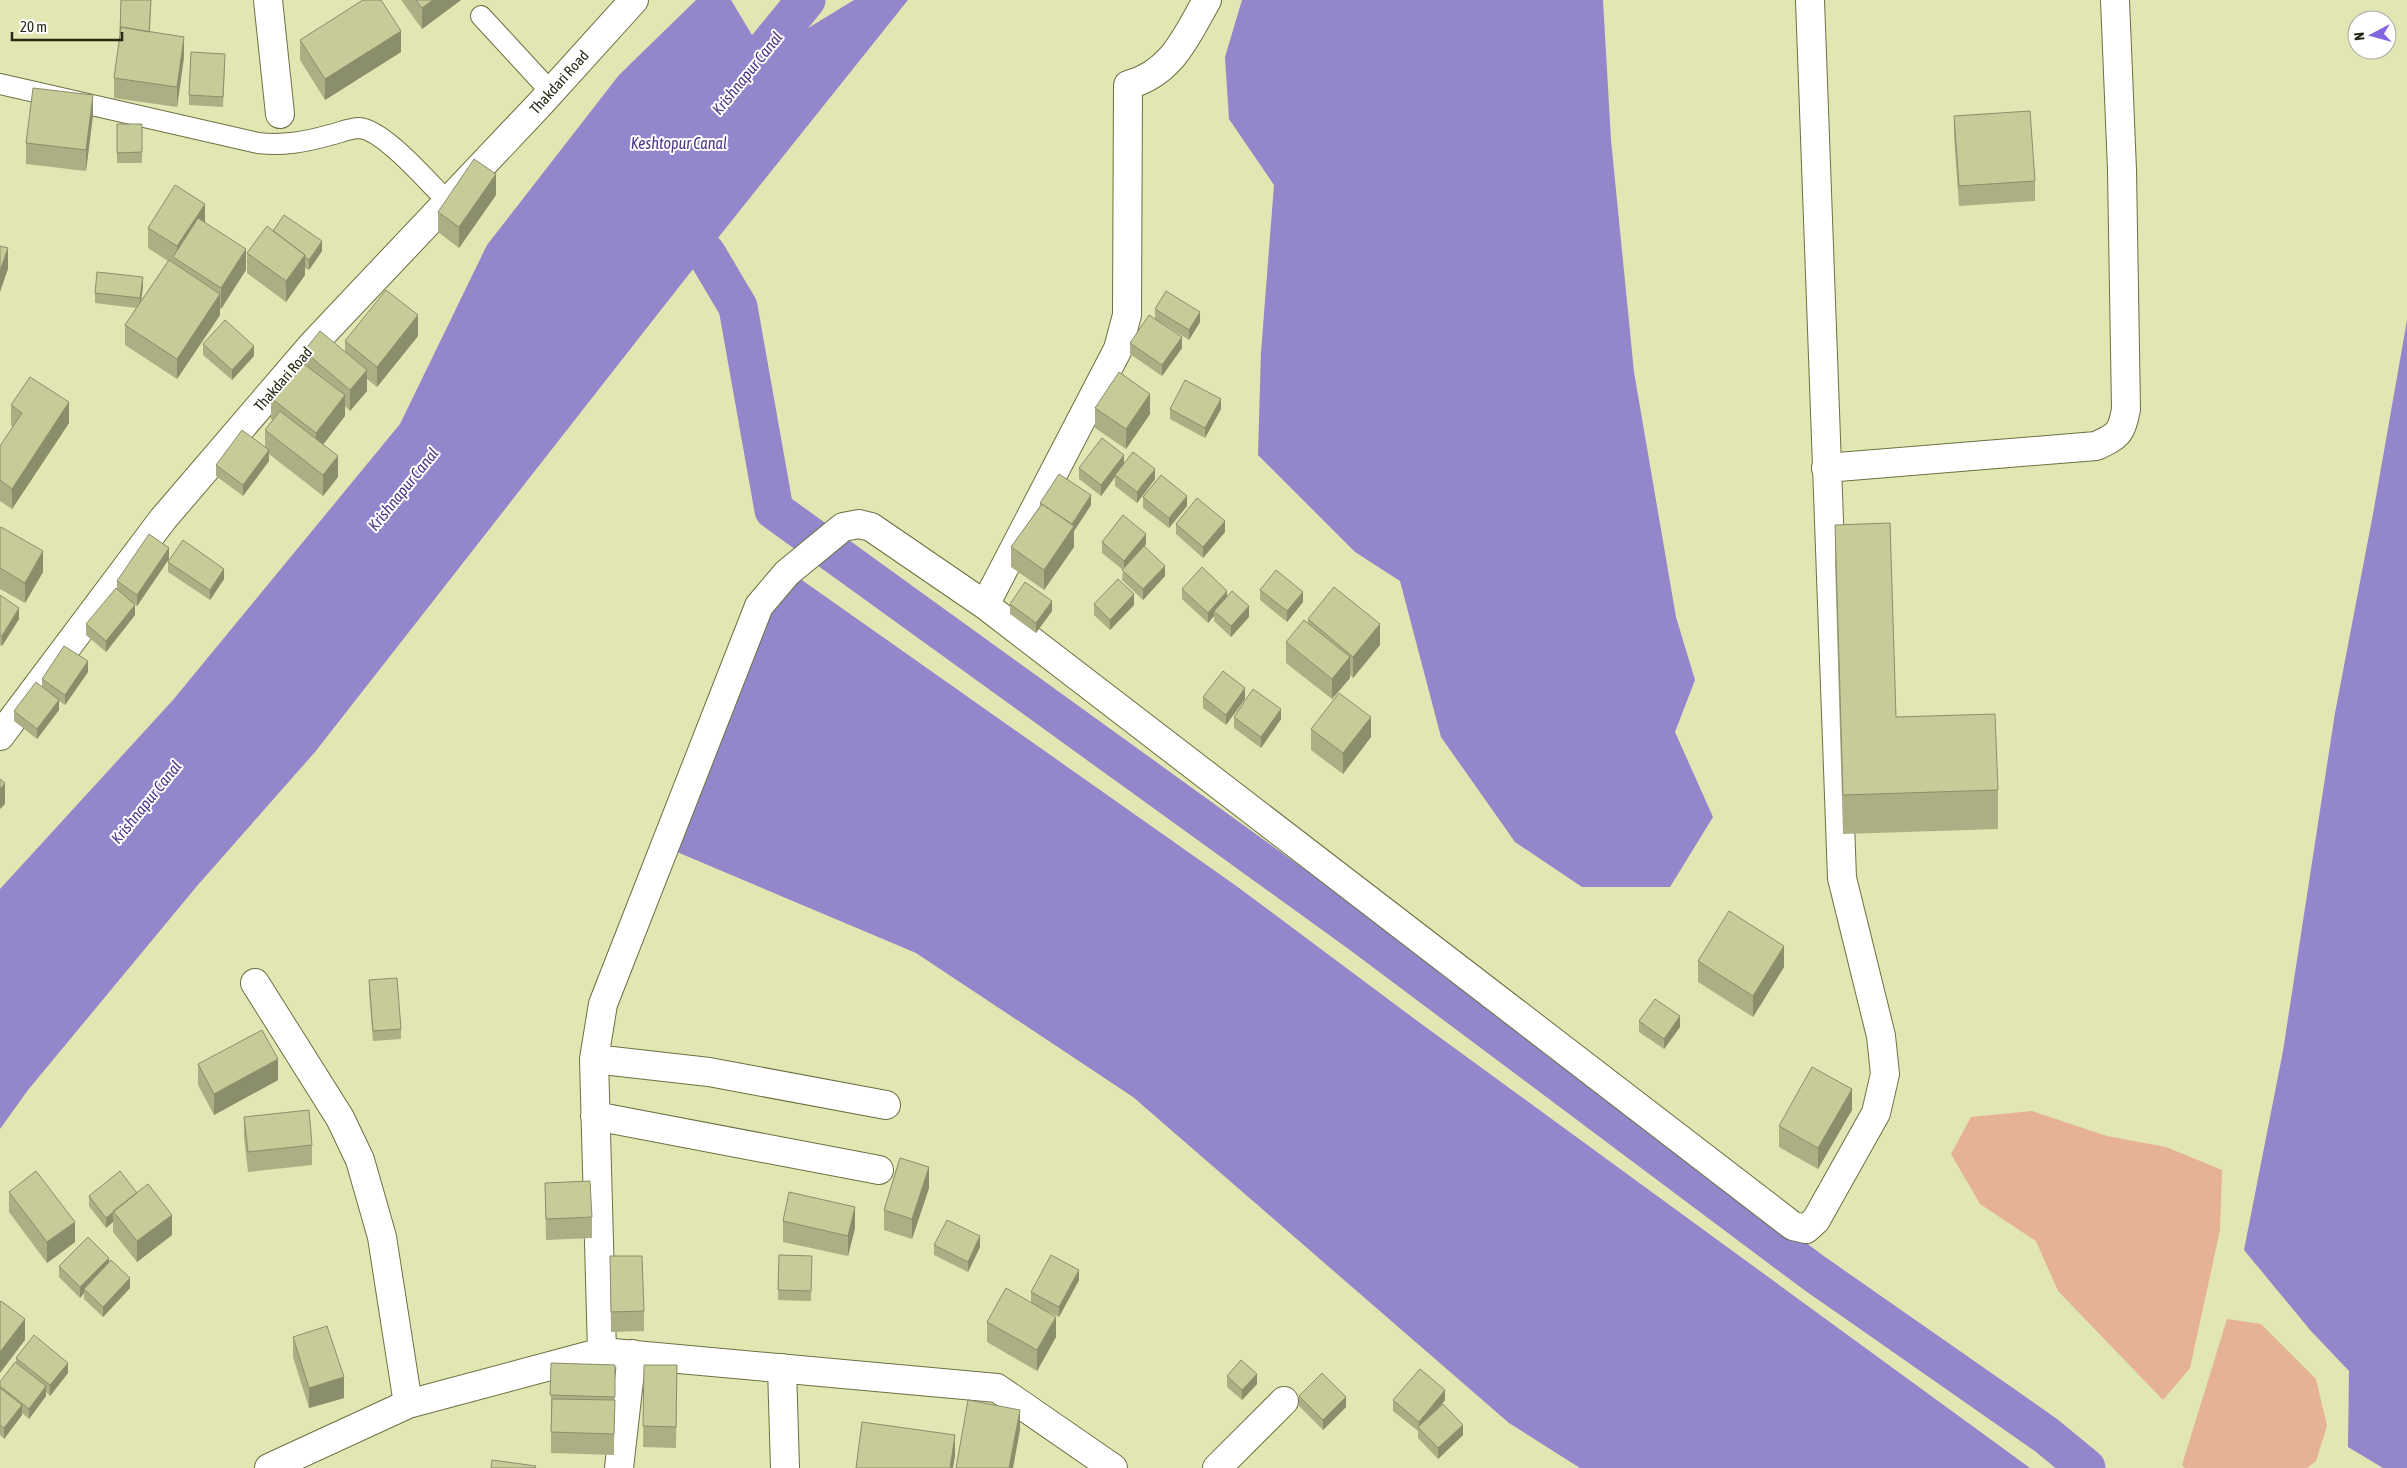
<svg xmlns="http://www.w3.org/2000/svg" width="2407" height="1468" font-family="'Asap Condensed',sans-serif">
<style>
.green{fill:#e5b294}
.water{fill:#9386cb}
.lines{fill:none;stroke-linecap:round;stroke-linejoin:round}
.canal{stroke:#9386cb;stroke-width:39}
.service-casing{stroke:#6d7041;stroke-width:22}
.minor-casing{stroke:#6d7041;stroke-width:30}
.tertiary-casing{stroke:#6d7041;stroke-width:30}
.service{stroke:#fff;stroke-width:20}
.minor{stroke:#fff;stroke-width:28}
.tertiary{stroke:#fff;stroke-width:28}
.wall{fill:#abaf83}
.shaded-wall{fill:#8b8e6a}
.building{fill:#c7cb98;stroke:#8b8e6a}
.labels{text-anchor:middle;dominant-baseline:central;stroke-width:4;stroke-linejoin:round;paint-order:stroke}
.street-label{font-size:15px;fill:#272915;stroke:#fff}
.water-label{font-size:16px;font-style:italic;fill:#4b3587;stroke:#fff}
</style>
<rect width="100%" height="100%" fill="#e2e6b2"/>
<path class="green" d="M 2032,1111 L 2107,1136 L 2166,1147 L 2222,1170 L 2220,1230 L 2190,1368 L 2163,1400 L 2058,1291 L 2036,1241 L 1980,1204 L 1951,1154 L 1971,1117 Z
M 2227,1319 L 2261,1324 L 2316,1379 L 2327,1426 L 2316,1461 L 2307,1468 L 2185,1468 L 2182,1465 Z"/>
<path class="water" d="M 696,0 L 731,0 L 764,55 L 854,0 L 908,0 L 682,283 L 315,752 L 197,886 L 28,1090 L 0,1129 L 0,889 L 173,700 L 400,424 L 487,245 L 619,75 Z
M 1242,0 L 1603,0 L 1611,140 L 1634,372 L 1676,617 L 1695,680 L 1675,732 L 1713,817 L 1670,887 L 1582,887 L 1515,842 L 1441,737 L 1400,581 L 1355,552 L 1258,455 L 1261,352 L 1274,185 L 1229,119 L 1225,57 Z
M 2407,320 L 2407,1468 L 2383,1468 L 2348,1447 L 2349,1371 L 2311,1331 L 2244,1250 L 2283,1051 L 2335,713 L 2373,514 Z
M 799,578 L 1235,885 L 1416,1020 L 2030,1468 L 1580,1468 L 1509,1423 L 1133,1097 L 916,953 L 677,852 L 766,611 Z"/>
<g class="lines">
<path class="canal" d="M 729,94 L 806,0
M 706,253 L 738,307 L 774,510 L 1361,934 L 1814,1273 L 2046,1435 L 2086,1468"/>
<defs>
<path id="service" d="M 481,16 L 551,92
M 0,84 L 258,143 C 283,146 305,142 330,135 C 339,133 350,128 359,128 C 383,129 429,183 447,201"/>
<path id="minor" d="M 268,0 L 280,114
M 1826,468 L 2096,446 C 2118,436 2122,433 2126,409 L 2122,170 L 2115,0
M 985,605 L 1118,349 L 1127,315 L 1128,85 C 1172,73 1186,37 1207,0
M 255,983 L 340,1118 L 360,1160 L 382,1237 L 408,1404
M 594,1059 L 709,1072 L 886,1105
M 595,1116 L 879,1170
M 602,1352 L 594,1059 L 603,1004 L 759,606 L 787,573 L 843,527 L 859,524 L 871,527 L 985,605 L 1793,1226 L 1806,1229 L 1816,1220 L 1876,1113 L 1885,1074 L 1881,1036 L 1842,878 L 1810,0
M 782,1368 L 785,1468
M 269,1468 L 408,1404 L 602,1352 L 997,1388 L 1113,1468
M 619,1468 L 632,1354
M 1217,1468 L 1284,1401"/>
<path id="tertiary" d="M 0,736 L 163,519 L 313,344 L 539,105 L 634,0"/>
</defs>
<use href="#service" class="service-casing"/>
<use href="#minor" class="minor-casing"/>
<use href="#tertiary" class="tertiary-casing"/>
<use href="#service" class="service"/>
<use href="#minor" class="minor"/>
<use href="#tertiary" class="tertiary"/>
</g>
<path class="wall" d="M 121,0 L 151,0 L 150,32 L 184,57 L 177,107 L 114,98 L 114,78 L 120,36 Z
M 401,0 L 461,0 L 422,29 Z
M 300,40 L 401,52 L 325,100 L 300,60 Z
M 225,64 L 223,107 L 189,105 L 189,95 Z
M 93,115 L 86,171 L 26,164 L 26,143 Z
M 1954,116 L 2035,181 L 2035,201 L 1959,206 L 1954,136 Z
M 117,124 L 142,124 L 142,163 L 117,163 Z
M 496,195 L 459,248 L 438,232 L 438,212 Z
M 205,222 L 246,270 L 221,309 L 220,308 L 220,315 L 177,379 L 125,345 L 125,325 L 136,308 L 95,303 L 95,293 L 143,287 L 141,301 L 168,261 L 148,248 L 148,228 Z
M 273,231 L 322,251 L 309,270 L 305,268 L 305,275 L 286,302 L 247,273 L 247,253 Z
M 1155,309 L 1200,322 L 1189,340 L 1160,322 L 1182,348 L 1162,376 L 1130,354 L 1130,343 L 1155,319 Z
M 418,336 L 377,387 L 367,379 L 367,391 L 350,411 L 345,406 L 345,416 L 323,444 L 338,477 L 323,496 L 269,454 L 269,461 L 243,496 L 216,476 L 216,465 L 265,448 L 265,430 L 273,421 L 271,419 L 271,398 L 304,364 L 304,351 L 345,352 L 345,341 Z
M 203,344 L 254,356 L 232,380 L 203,355 Z
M 11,405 L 69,423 L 12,509 L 0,501 L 0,446 L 13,427 L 11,426 Z
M 1095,408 L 1150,414 L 1126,449 L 1095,428 Z
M 1170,409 L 1221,409 L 1205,438 L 1170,419 Z
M 1124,464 L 1155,479 L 1137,503 L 1115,486 L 1115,477 L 1101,496 L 1079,479 L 1079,468 Z
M 1143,497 L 1187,506 L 1169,528 L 1143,508 Z
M 1040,503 L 1091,505 L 1074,531 L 1074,547 L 1044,590 L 1011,567 L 1011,547 L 1040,506 Z
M 1176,524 L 1225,532 L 1203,558 L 1176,534 Z
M 1835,525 L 1896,717 L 1998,790 L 1998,829 L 1843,834 L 1835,563 Z
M 0,529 L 43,572 L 25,603 L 0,589 Z
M 1102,542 L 1146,544 L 1144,547 L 1165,576 L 1143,600 L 1122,580 L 1123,570 L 1102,553 Z
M 169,559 L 137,606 L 134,603 L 135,615 L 106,652 L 86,635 L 86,624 L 117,589 L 117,581 Z
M 168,562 L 224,579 L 210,600 L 168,572 Z
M 1182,589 L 1227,596 L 1249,617 L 1231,637 L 1214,621 L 1214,616 L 1208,623 L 1182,599 Z
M 1260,590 L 1303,602 L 1287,622 L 1260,600 Z
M 0,595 L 19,619 L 2,646 L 0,645 Z
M 1010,604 L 1052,611 L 1036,633 L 1010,614 Z
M 1094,604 L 1134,605 L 1110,630 L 1094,615 Z
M 1308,619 L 1380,645 L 1353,678 L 1350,675 L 1350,678 L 1332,699 L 1286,663 L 1286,642 L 1308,623 Z
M 88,672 L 65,705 L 59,701 L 59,710 L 37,739 L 14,721 L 14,711 L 42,686 L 42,679 Z
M 1203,697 L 1245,699 L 1226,725 L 1203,708 Z
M 1234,717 L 1281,719 L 1261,748 L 1234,728 Z
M 1311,729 L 1371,737 L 1343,774 L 1311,750 Z
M 1698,961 L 1784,967 L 1753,1017 L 1698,982 Z
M 369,980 L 401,1029 L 401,1039 L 373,1041 L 369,991 Z
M 1639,1021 L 1680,1027 L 1664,1049 L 1639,1032 Z
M 198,1064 L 278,1080 L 214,1115 L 198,1085 Z
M 1852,1110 L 1818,1169 L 1779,1147 L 1779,1126 Z
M 244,1117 L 312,1145 L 312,1165 L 248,1172 L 244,1137 Z
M 545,1183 L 592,1217 L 592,1238 L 546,1240 Z
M 929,1188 L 912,1239 L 884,1230 L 884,1210 Z
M 9,1192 L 75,1242 L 47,1263 L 9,1212 Z
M 89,1196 L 172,1235 L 137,1262 L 113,1232 L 113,1222 L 106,1228 L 89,1206 Z
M 783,1221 L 855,1228 L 848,1256 L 783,1242 Z
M 934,1245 L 980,1247 L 968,1272 L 934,1255 Z
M 779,1255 L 812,1256 L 811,1301 L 778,1300 Z
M 610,1256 L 644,1311 L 644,1331 L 611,1332 Z
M 109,1262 L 130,1288 L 103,1317 L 84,1299 L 84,1293 L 80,1298 L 59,1277 L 59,1266 Z
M 1079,1280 L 1059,1317 L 1042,1309 L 1056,1337 L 1037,1371 L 987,1342 L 987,1322 L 1031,1302 L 1031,1292 Z
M 293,1337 L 344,1398 L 309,1408 L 293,1357 Z
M 16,1358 L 68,1373 L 50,1396 L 46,1392 L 46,1396 L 29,1419 L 22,1413 L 22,1415 L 4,1439 L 0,1435 L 0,1382 L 16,1362 Z
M 551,1363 L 615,1365 L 614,1455 L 551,1453 Z
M 644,1365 L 677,1365 L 676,1448 L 643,1447 Z
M 1227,1376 L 1257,1384 L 1242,1400 L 1227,1387 Z
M 1299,1396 L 1346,1407 L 1323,1430 L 1299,1406 Z
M 1393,1400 L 1445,1400 L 1438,1409 L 1463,1435 L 1438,1459 L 1418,1438 L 1418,1431 L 1393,1411 Z"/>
<path class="shaded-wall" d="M 433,0 L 461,0 L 422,29 L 422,8 Z
M 401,31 L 401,52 L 325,100 L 325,79 Z
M 184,37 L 184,57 L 177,107 L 177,87 Z
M 93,95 L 93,115 L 86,171 L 86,150 Z
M 496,174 L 496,195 L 459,248 L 459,227 Z
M 205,204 L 205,224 L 177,259 L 177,246 Z
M 322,241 L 322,251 L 309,270 L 309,260 Z
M 8,248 L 8,269 L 0,292 L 0,271 Z
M 246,249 L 246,270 L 221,309 L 221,288 Z
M 305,255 L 305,275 L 286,302 L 286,281 Z
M 143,277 L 143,287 L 140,308 L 140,298 Z
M 220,294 L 220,315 L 177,379 L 177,359 Z
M 1200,312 L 1200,322 L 1189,340 L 1189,330 Z
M 418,315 L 418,336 L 377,387 L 377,367 Z
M 1182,337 L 1182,348 L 1162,376 L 1162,365 Z
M 254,346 L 254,356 L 232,380 L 232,370 Z
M 367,370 L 367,391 L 350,411 L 350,390 Z
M 1150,394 L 1150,414 L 1126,449 L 1126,429 Z
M 345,395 L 345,416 L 316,454 L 316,433 Z
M 1221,399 L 1221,409 L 1205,438 L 1205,428 Z
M 69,402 L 69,423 L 12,509 L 12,489 Z
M 269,450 L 269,461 L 243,496 L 243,485 Z
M 1124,455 L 1124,465 L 1115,475 L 1115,477 L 1101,496 L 1101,485 Z
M 338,456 L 338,477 L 323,496 L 323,475 Z
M 1155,469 L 1155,479 L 1137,503 L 1137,492 Z
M 1091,495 L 1091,505 L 1074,531 L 1074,547 L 1044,590 L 1044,570 Z
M 1187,496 L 1187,506 L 1169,528 L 1169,518 Z
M 1225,521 L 1225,532 L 1203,558 L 1203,547 Z
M 1146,534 L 1146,544 L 1124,571 L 1124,561 Z
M 169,548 L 169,559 L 137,606 L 137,595 Z
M 43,551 L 43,572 L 25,603 L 25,583 Z
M 1165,566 L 1165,576 L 1143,600 L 1143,589 Z
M 224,569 L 224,579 L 210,600 L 210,590 Z
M 1227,591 L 1227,602 L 1214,611 L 1214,616 L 1208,623 L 1208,613 Z
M 1303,592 L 1303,602 L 1287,622 L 1287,611 Z
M 1134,594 L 1134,605 L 1110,630 L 1110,620 Z
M 1052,601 L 1052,611 L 1036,633 L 1036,623 Z
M 135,605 L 135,615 L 106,652 L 106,641 Z
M 1249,606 L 1249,617 L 1231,637 L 1231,626 Z
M 19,608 L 19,619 L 2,646 L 2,636 Z
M 1380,624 L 1380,645 L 1353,678 L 1353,657 Z
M 1350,657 L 1350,678 L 1332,699 L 1332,679 Z
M 88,661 L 88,672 L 65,705 L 65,695 Z
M 1245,688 L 1245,699 L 1226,725 L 1226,715 Z
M 59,700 L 59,710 L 37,739 L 37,729 Z
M 1281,709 L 1281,719 L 1261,748 L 1261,737 Z
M 1371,717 L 1371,737 L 1343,774 L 1343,753 Z
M 5,783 L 5,804 L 0,809 L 0,789 Z
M 1784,946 L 1784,967 L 1753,1017 L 1753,996 Z
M 1680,1016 L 1680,1027 L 1664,1049 L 1664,1039 Z
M 278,1059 L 278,1080 L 214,1115 L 214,1094 Z
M 1852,1089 L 1852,1110 L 1818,1169 L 1818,1148 Z
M 929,1167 L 929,1188 L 912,1239 L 912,1219 Z
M 855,1207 L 855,1228 L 848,1256 L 848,1236 Z
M 113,1212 L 113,1222 L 106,1228 L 106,1218 Z
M 172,1215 L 172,1235 L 137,1262 L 137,1241 Z
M 75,1222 L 75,1242 L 47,1263 L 47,1242 Z
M 980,1236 L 980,1247 L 968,1272 L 968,1262 Z
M 109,1258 L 109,1268 L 84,1289 L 84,1293 L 80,1298 L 80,1287 Z
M 1079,1270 L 1079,1280 L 1059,1317 L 1059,1307 Z
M 130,1278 L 130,1288 L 103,1317 L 103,1307 Z
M 1056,1317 L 1056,1337 L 1037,1371 L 1037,1350 Z
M 25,1319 L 25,1340 L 0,1373 L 0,1352 Z
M 68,1363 L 68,1373 L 50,1396 L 50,1385 Z
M 1257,1374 L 1257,1384 L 1242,1400 L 1242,1390 Z
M 344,1377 L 344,1398 L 309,1408 L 309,1388 Z
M 46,1386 L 46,1396 L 29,1419 L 29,1409 Z
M 1445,1390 L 1445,1400 L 1420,1430 L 1419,1428 L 1419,1422 Z
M 1346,1397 L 1346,1407 L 1323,1430 L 1323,1420 Z
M 22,1405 L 22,1415 L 4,1439 L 4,1428 Z
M 1020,1410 L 1020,1430 L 1013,1468 L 1009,1468 Z
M 1463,1425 L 1463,1435 L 1438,1459 L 1438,1448 Z
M 955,1435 L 955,1456 L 953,1468 L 950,1468 Z"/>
<path class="building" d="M 121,0 L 151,0 L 149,32 L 121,27 L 120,33 Z
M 363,0 L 381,0 L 401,31 L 325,79 L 300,40 Z
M 416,0 L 433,0 L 422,8 Z
M 121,27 L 184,37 L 177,87 L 114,78 Z
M 191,52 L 225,54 L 223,97 L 189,95 Z
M 33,88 L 93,95 L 86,150 L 26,143 Z
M 2030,111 L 2035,181 L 1959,186 L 1954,116 Z
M 117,124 L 142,124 L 142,152 L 117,153 Z
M 474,159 L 496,174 L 459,227 L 438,212 Z
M 175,185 L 205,204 L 177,246 L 148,228 Z
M 284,215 L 322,241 L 309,260 L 305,257 L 305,255 L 273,231 Z
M 198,218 L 246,249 L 221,288 L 173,257 Z
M 267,226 L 305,255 L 286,281 L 247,253 Z
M 0,246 L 8,248 L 0,271 Z
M 169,260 L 220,294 L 177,359 L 125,325 Z
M 97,272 L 143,277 L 140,298 L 95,293 Z
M 386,290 L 418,315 L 377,367 L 345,341 Z
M 1166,291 L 1200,312 L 1189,330 L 1155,309 Z
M 1149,315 L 1182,337 L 1162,365 L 1130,343 Z
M 225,320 L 254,346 L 232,370 L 203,344 Z
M 320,331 L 367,370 L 350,390 L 304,351 Z
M 300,361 L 345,395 L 316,433 L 271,398 Z
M 1119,372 L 1150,394 L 1126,429 L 1095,408 Z
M 30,377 L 69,402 L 12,489 L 0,480 L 0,446 L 22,413 L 11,405 Z
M 1185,380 L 1221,399 L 1205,428 L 1170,409 Z
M 280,411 L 338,456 L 323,475 L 265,430 Z
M 242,430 L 269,450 L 243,485 L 216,465 Z
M 1102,438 L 1124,455 L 1101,485 L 1079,468 Z
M 1133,452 L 1155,469 L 1137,492 L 1115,475 Z
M 1059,474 L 1091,495 L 1072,524 L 1040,503 Z
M 1161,475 L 1187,496 L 1169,518 L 1143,497 Z
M 1197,498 L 1225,521 L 1203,547 L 1176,524 Z
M 1042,504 L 1074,526 L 1044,570 L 1011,547 Z
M 1123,515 L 1146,534 L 1124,561 L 1102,542 Z
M 1890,523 L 1896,717 L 1995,714 L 1998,790 L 1843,795 L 1835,525 Z
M 1,527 L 43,551 L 25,583 L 0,568 L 0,529 Z
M 149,534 L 169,548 L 137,595 L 117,581 Z
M 183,540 L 224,569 L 210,590 L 168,562 Z
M 1144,546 L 1165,566 L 1143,589 L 1122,570 Z
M 1202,567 L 1227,591 L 1208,613 L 1182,589 Z
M 1276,570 L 1303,592 L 1287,611 L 1260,590 Z
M 1118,579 L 1134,594 L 1110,620 L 1094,604 Z
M 1025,582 L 1052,601 L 1036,623 L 1010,604 Z
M 1334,587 L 1380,624 L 1353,657 L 1308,619 Z
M 116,588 L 135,605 L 106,641 L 86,624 Z
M 1232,591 L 1249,606 L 1231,626 L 1214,611 Z
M 0,595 L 19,608 L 2,636 L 0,635 Z
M 1304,620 L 1350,657 L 1332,679 L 1286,642 Z
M 64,646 L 88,661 L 65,695 L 42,679 Z
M 1223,671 L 1245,688 L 1226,715 L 1203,697 Z
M 36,682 L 59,700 L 37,729 L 14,711 Z
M 1253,689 L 1281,709 L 1261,737 L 1234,717 Z
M 1339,693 L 1371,717 L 1343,753 L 1311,729 Z
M 0,779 L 5,783 L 0,789 Z
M 1729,911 L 1784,946 L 1753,996 L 1698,961 Z
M 397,978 L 401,1029 L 373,1031 L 369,980 Z
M 1655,999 L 1680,1016 L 1664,1039 L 1639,1021 Z
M 262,1030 L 278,1059 L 214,1094 L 198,1064 Z
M 1812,1067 L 1852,1089 L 1818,1148 L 1779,1126 Z
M 309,1110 L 312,1145 L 248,1152 L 244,1117 Z
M 900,1158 L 929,1167 L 912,1219 L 884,1210 Z
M 36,1171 L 75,1222 L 47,1242 L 9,1192 Z
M 120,1171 L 137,1193 L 106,1218 L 89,1196 Z
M 590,1181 L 592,1217 L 546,1219 L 545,1183 Z
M 148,1184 L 172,1215 L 137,1241 L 113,1211 Z
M 789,1192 L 855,1207 L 848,1236 L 783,1221 Z
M 947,1220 L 980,1236 L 968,1262 L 934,1245 Z
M 88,1237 L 109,1258 L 80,1287 L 59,1266 Z
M 779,1255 L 812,1256 L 811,1291 L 778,1290 Z
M 1051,1255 L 1079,1270 L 1059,1307 L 1031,1292 Z
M 610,1256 L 642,1256 L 644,1311 L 611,1312 Z
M 111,1260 L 130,1278 L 103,1307 L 84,1289 Z
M 1006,1288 L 1056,1317 L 1037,1350 L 987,1322 Z
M 1,1301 L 25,1319 L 0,1352 L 0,1302 Z
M 327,1326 L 344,1377 L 309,1388 L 293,1337 Z
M 34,1335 L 68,1363 L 50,1385 L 16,1358 Z
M 1241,1360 L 1257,1374 L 1242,1390 L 1227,1376 Z
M 15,1362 L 46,1386 L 29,1409 L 0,1386 L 0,1382 Z
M 551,1363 L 615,1365 L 615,1397 L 550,1395 Z
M 644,1365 L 677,1365 L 676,1427 L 643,1426 Z
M 1420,1369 L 1445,1390 L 1419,1422 L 1393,1400 Z
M 1322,1373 L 1346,1397 L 1323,1420 L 1299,1396 Z
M 0,1388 L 22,1405 L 4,1428 L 0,1425 Z
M 552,1399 L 615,1400 L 614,1434 L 551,1432 Z
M 968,1400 L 1020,1410 L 1009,1468 L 956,1468 Z
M 1443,1404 L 1463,1425 L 1438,1448 L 1418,1427 Z
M 862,1422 L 955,1435 L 950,1468 L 856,1468 Z
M 492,1460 L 536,1466 L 535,1468 L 491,1468 Z"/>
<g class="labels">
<g class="street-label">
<text transform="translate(559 82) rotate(-48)">Thakdari Road</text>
<text transform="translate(283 379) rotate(-49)">Thakdari Road</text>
</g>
<g class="water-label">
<text transform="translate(747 73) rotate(-51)">Krishnapur Canal</text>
<text x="679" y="143">Keshtopur Canal</text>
<text transform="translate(403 489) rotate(-51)">Krishnapur Canal</text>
<text transform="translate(146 802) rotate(-51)">Krishnapur Canal</text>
</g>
</g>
<g transform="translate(2372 35) rotate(264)"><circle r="24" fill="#ffffff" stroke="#a9a9a1"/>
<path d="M0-4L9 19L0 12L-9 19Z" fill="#8364df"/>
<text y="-8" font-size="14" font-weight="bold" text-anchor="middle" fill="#272915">N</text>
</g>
<path d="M12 32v8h110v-8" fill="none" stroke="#272915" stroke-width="2.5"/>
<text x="20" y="32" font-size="15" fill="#272915" stroke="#ffffff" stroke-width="4" paint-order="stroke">20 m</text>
</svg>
